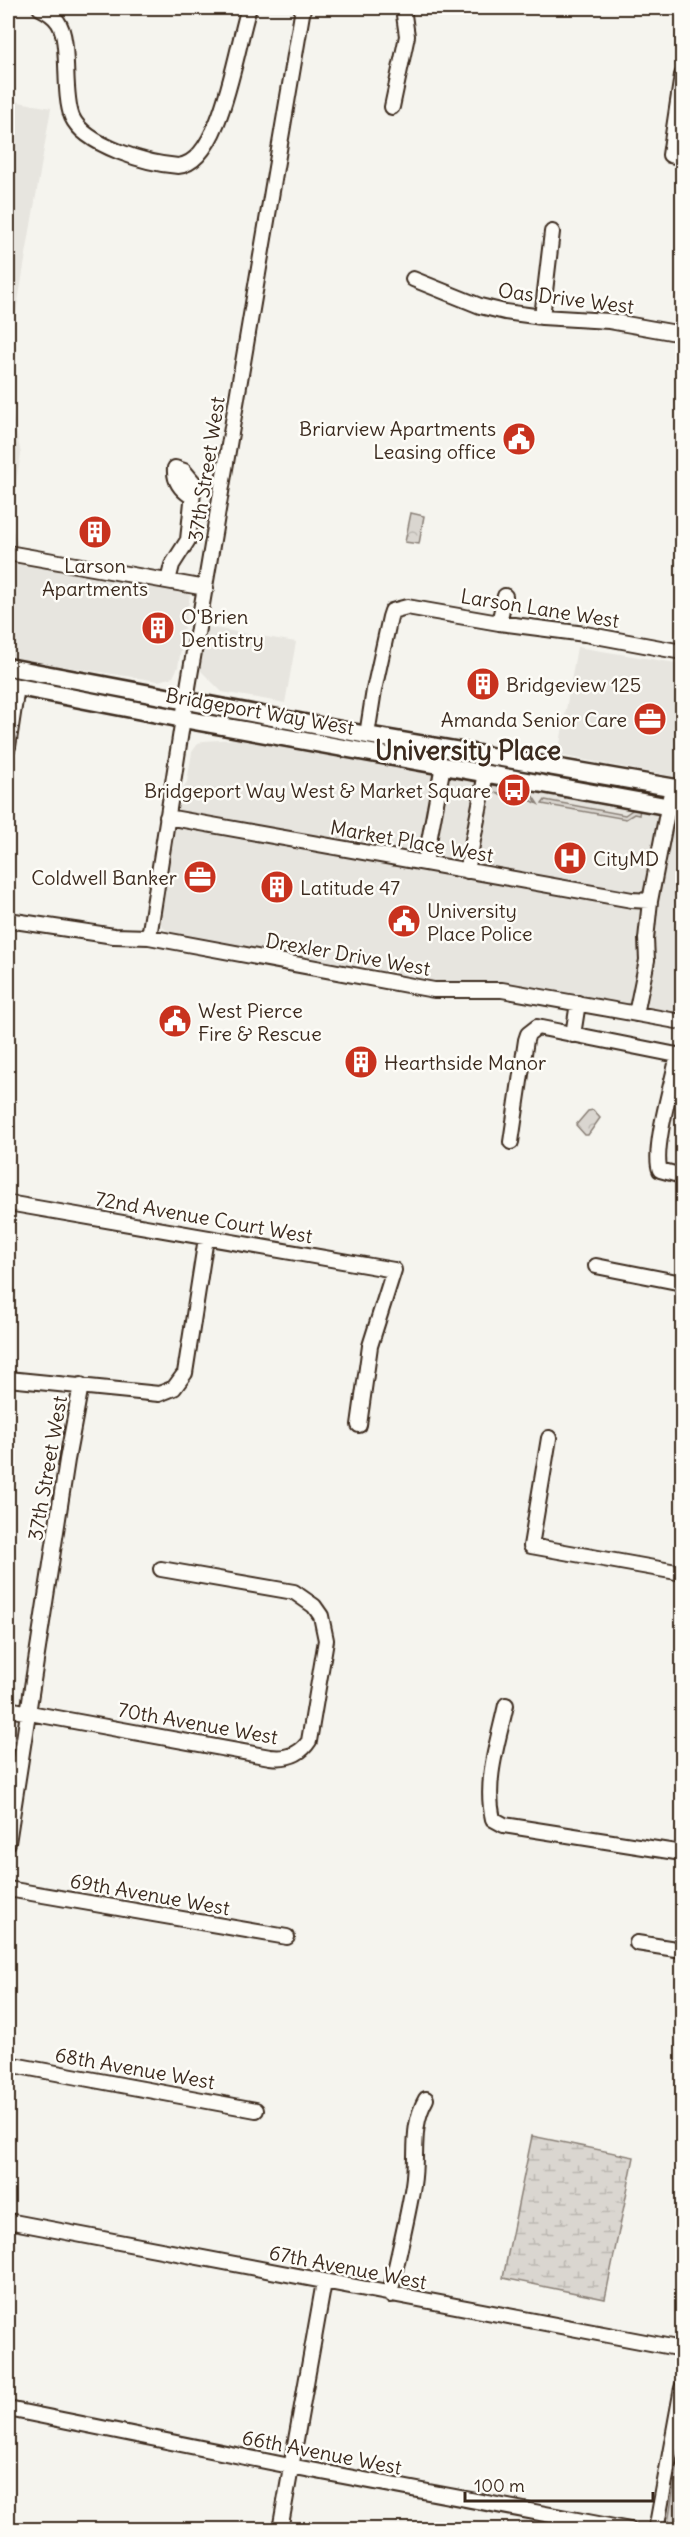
<svg xmlns="http://www.w3.org/2000/svg" width="690" height="2537" font-family="Delius,sans-serif">
<style>
.built{fill:#e7e5df}
.green{fill:#dad6d0;stroke:#8a8077;stroke-width:1.5}
.wetland{fill:url(#wetland-marsh);stroke:#8a8077;stroke-width:1.5}
.park{fill:url(#park-crowns);stroke:#8a8077;stroke-width:1.5}
.lines{fill:none;stroke-linecap:round;stroke-linejoin:round}
.minor-casing{stroke:#3b2a1e;stroke-width:18}
.major-casing{stroke:#3b2a1e;stroke-width:21}
.minor{stroke:#fdfcf7;stroke-width:14}
.major{stroke:#fdfcf7;stroke-width:16}
.labels{text-anchor:middle;dominant-baseline:central;stroke-width:5;stroke-linejoin:round;paint-order:stroke}
.street-label{font-size:20px;fill:#3b2a1e;stroke:#fdfcf7}
.poi-label{font-size:20px;fill:#3b2a1e;stroke:#fdfcf7;text-anchor:start}
.district-label{font-size:26px;font-weight:bold;fill:#3b2a1e;stroke:#fdfcf7}
</style>
<defs>
<pattern id="wetland-marsh" width="20" height="14" patternUnits="userSpaceOnUse" patternTransform="scale(1.5)"><rect width="20" height="14" fill="#dad6d0"/><path d="M1 5h8M5 5V1M11 12h8M15 12V8" fill="none" stroke="#bcb8b2"/></pattern>
<pattern id="park-crowns" width="20" height="18" patternUnits="userSpaceOnUse" patternTransform="scale(1.5)"><rect width="20" height="18" fill="#dad6d0"/><path d="M2 6a3 3 0 1 1 6 0M12 15a3 3 0 1 1 6 0" fill="none" stroke="#bcb8b2"/></pattern>
</defs>
<rect width="100%" height="100%" fill="#f5f4ee"/>
<filter id="ink" filterUnits="userSpaceOnUse"><feTurbulence type="fractalNoise" baseFrequency=".0167" numOctaves="2"/><feDisplacementMap in="SourceGraphic" scale="12" xChannelSelector="R" yChannelSelector="G"/><feConvolveMatrix kernelMatrix="1 2 1 2 8 2 1 2 1" color-interpolation-filters="sRGB"/></filter>
<g filter="url(#ink)">
<path class="built" d="M 8,100 L 51,108 L 8,360 Z
M 8,394 L 21,454 L 9,519 L 19,548 L 143,569 L 190,595 L 178,667 L 173,677 L 158,681 L 8,658 Z
M 208,627 L 296,642 L 285,703 L 222,692 L 200,670 Z
M 577,647 L 682,664 L 682,778 L 558,755 Z
M 238,739 L 682,819 L 682,1015 L 508,984 L 448,983 L 375,972 L 188,938 L 167,931 L 161,925 L 160,906 L 179,794 L 187,782 L 192,752 L 197,745 L 203,741 Z"/>
<path class="green" d="M 494,783 L 501,784 L 501,790 L 532,795 L 538,804 L 530,800 L 489,792 L 490,785 Z
M 545,800 L 625,815 L 635,808 L 640,809 L 639,815 L 634,814 L 626,819 L 542,804 Z
M 682,2438 L 682,2529 L 667,2529 Z"/>
<path class="wetland" d="M 532,2136 L 634,2157 L 605,2299 L 503,2278 Z"/>
<path class="park" d="M 411,513 L 424,516 L 419,544 L 405,542 Z
M 593,1110 L 600,1118 L 588,1135 L 585,1135 L 576,1125 L 588,1111 Z"/>
<g class="lines">
<defs>
<path id="minor" d="M 40,8 C 46,11 54,16 58,22 C 71,40 62,92 72,117 C 85,146 149,164 178,166 C 222,163 237,42 249,8
M 682,75 L 670,155 L 682,157
M 392,107 L 407,36 L 403,8
M 413,279 L 480,306 L 505,312 L 542,317 L 609,321 L 682,334
M 542,317 L 552,232
M 8,553 L 206,588
M 168,581 L 172,565 L 188,540 L 194,483 L 184,471 L 175,468 C 174,480 180,489 191,496
M 499,623 L 505,596
M 367,735 L 374,690 L 390,617 L 392,611 L 407,607 L 499,623 L 585,634 L 682,652
M 8,747 L 17,687
M 167,817 L 632,900 L 650,901
M 425,863 L 443,765
M 467,871 L 486,773
M 8,920 L 114,936 L 149,937 L 434,990 L 502,990 L 682,1022
M 149,937 L 186,699 L 303,8
M 636,1014 L 647,960 L 646,939 L 650,901 L 672,787
M 573,1035 L 578,1003
M 678,1055 C 673,1080 652,1150 660,1170 L 682,1176
M 511,1142 L 526,1040 L 528,1034 L 537,1027 L 682,1056
M 8,1203 L 394,1270 L 370,1346 L 359,1425
M 596,1266 L 682,1283
M 8,1379 L 159,1394 L 174,1388 L 185,1373 L 206,1238
M 549,1438 L 531,1546 L 682,1573
M 506,1705 C 498,1742 484,1782 493,1819 L 504,1825 L 682,1853
M 8,1709 L 270,1757 C 286,1759 300,1755 309,1741 L 326,1640 L 321,1616 L 314,1606 L 294,1592 L 161,1569
M 8,1843 L 67,1460 L 81,1385
M 8,1889 L 287,1937
M 637,1943 L 682,1950
M 8,2064 L 256,2110
M 8,2221 L 682,2349
M 390,2295 C 397,2259 407,2222 413,2185 C 418,2155 410,2127 426,2099
M 8,2409 L 290,2466 L 630,2530
M 280,2530 L 324,2282
M 656,2530 L 682,2388"/>
<path id="major" d="M 8,667 L 367,735 L 682,789
M 8,685 L 183,719 L 682,809"/>
</defs>
<use href="#minor" class="minor-casing"/>
<use href="#major" class="major-casing"/>
<use href="#minor" class="minor"/>
<use href="#major" class="major"/>
</g>
</g>
<defs>
<symbol id="civic-disc" viewBox="-11 -11 22 22"><circle r="9.5" fill="#c8321e" stroke="#fdfcf7"/><path d="M-.6-6.5H3V-4.5H.6V-3L4-1V1h2V6H-6V1h2V-1L-.6-3ZM-1.2 2.5V6h2.4V2.5Z" fill="#fff"/></symbol>
<symbol id="building-disc" viewBox="-11 -11 22 22"><circle r="9.5" fill="#c8321e" stroke="#fdfcf7"/><path d="M-4-6H4V6H1V3H-1V6H-4ZM-2.5-4.3h1.7v1.8h-1.7ZM.8-4.3h1.7v1.8H.8ZM-2.5-1h1.7V.8h-1.7ZM.8-1h1.7V.8H.8Z" fill="#fff"/></symbol>
<symbol id="office-disc" viewBox="-11 -11 22 22"><circle r="9.5" fill="#c8321e" stroke="#fdfcf7"/><path d="M-6-3h4V-5.5h4V-3h4V5H-6ZM-1-4.5V-3h2v-1.5ZM-6 0V1H6V0Z" fill="#fff"/></symbol>
<symbol id="bus-disc" viewBox="-11 -11 22 22"><circle r="9.5" fill="#c8321e" stroke="#fdfcf7"/><path d="M-5-6H5V4H4V6H2V4H-2V6H-4V4H-5ZM-3.5-4V0h7V-4ZM-3.5 1.2v1.5H-2V1.2ZM2 1.2v1.5H3.5V1.2Z" fill="#fff"/></symbol>
<symbol id="hospital-disc" viewBox="-11 -11 22 22"><circle r="9.5" fill="#c8321e" stroke="#fdfcf7"/><path d="M-5-5h3v3.5h4V-5h3V5h-3V1.5h-4V5h-3Z" fill="#fff"/></symbol>
</defs>
<g fill-rule="evenodd">
<use href="#civic-disc" x="500" y="420" width="38" height="38"/>
<use href="#building-disc" x="76" y="513" width="38" height="38"/>
<use href="#building-disc" x="139" y="609" width="38" height="38"/>
<use href="#building-disc" x="464" y="665" width="38" height="38"/>
<use href="#office-disc" x="631" y="700" width="38" height="38"/>
<use href="#bus-disc" x="495" y="771" width="38" height="38"/>
<use href="#hospital-disc" x="551" y="839" width="38" height="38"/>
<use href="#office-disc" x="181" y="858" width="38" height="38"/>
<use href="#building-disc" x="258" y="868" width="38" height="38"/>
<use href="#civic-disc" x="385" y="902" width="38" height="38"/>
<use href="#civic-disc" x="156" y="1002" width="38" height="38"/>
<use href="#building-disc" x="342" y="1043" width="38" height="38"/>
</g>
<g class="labels">
<g class="street-label">
<text transform="translate(566 298) rotate(7)">Oas Drive West</text>
<text transform="translate(206 469) rotate(-81)">37th Street West</text>
<text transform="translate(540 608) rotate(9)">Larson Lane West</text>
<text transform="translate(260 711) rotate(10)">Bridgeport Way West</text>
<text transform="translate(412 841) rotate(10)">Market Place West</text>
<text transform="translate(348 954) rotate(10)">Drexler Drive West</text>
<text transform="translate(204 1217) rotate(10)">72nd Avenue Court West</text>
<text transform="translate(47 1468) rotate(-80)">37th Street West</text>
<text transform="translate(198 1723) rotate(10)">70th Avenue West</text>
<text transform="translate(150 1894) rotate(10)">69th Avenue West</text>
<text transform="translate(135 2068) rotate(10)">68th Avenue West</text>
<text transform="translate(348 2267) rotate(11)">67th Avenue West</text>
<text transform="translate(322 2452) rotate(11)">66th Avenue West</text>
</g>
<g class="poi-label">
<text x="496" y="428" text-anchor="end">Briarview Apartments<tspan x="496" dy="23">Leasing office</tspan></text>
<text x="95" y="565" text-anchor="middle">Larson<tspan x="95" dy="23">Apartments</tspan></text>
<text x="181" y="616">O'Brien<tspan x="181" dy="23">Dentistry</tspan></text>
<text x="506" y="684">Bridgeview 125</text>
<text x="627" y="719" text-anchor="end">Amanda Senior Care</text>
<text x="491" y="790" text-anchor="end">Bridgeport Way West &amp; Market Square</text>
<text x="593" y="858">CityMD</text>
<text x="177" y="877" text-anchor="end">Coldwell Banker</text>
<text x="300" y="887">Latitude 47</text>
<text x="427" y="910">University<tspan x="427" dy="23">Place Police</tspan></text>
<text x="198" y="1010">West Pierce<tspan x="198" dy="23">Fire &amp; Rescue</tspan></text>
<text x="384" y="1062">Hearthside Manor</text>
</g>
<g class="district-label">
<text x="468" y="750">University Place</text>
</g>
</g>
<rect width="690" height="2537" fill="none" stroke="#fdfcf7" stroke-width="30"/>
<rect x="15" y="15" width="660" height="2507" fill="none" stroke="#3b2a1e" stroke-width="2" filter="url(#ink)"/>
<path d="M465 2492v9h188v-9" fill="none" stroke="#3b2a1e" stroke-width="3"/>
<text x="474" y="2492" font-size="18" fill="#3b2a1e" stroke="#fdfcf7" stroke-width="4.5" paint-order="stroke">100 m</text>
</svg>
